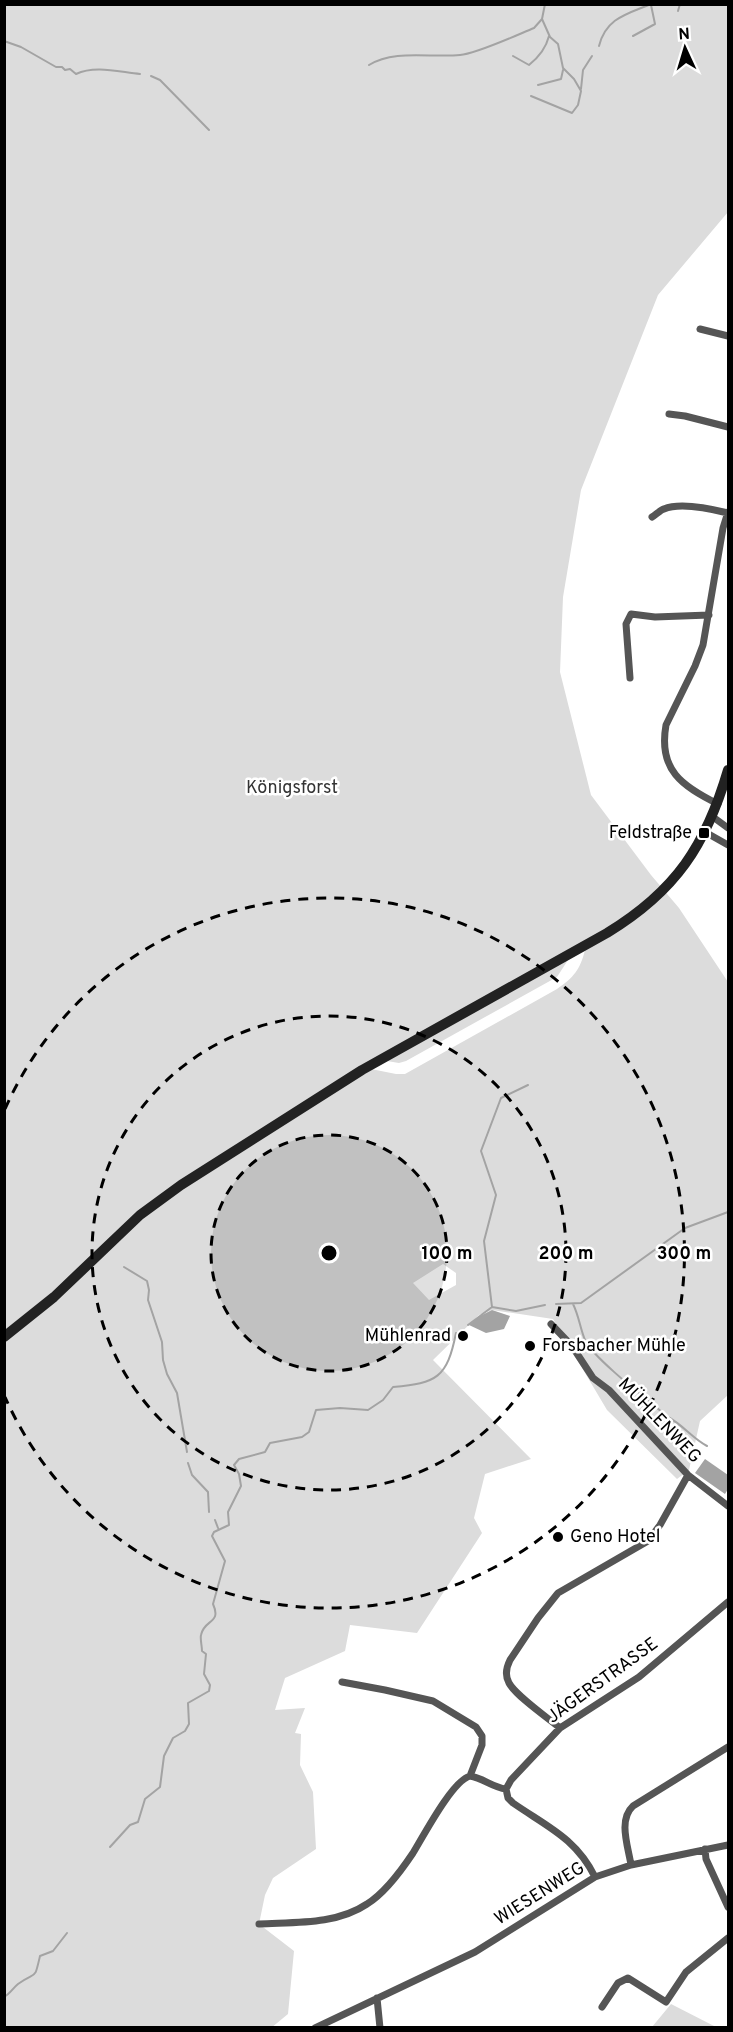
<svg xmlns="http://www.w3.org/2000/svg" width="733" height="2032" font-family="Overpass,sans-serif">
<style>
.green{fill:#dcdcdc;fill-rule:evenodd}
.water{fill:#a3a3a3}
.lines{fill:none;stroke-linecap:round;stroke-linejoin:round}
.stream{stroke:#a3a3a3;stroke-width:2}
.street{stroke:#555;stroke-width:7}
.secondary{stroke:#222;stroke-width:10}
.ring{fill:none;stroke:#000;stroke-width:3;stroke-dasharray:10 8}
.poi-dot{fill:#000;stroke:#fff;stroke-width:2}
.labels{text-anchor:middle;dominant-baseline:central;stroke-width:5;stroke-linejoin:round;paint-order:stroke}
.park-label{font-size:18px;fill:#333;stroke:#fff}
.poi-label{font-size:18px;fill:#000;stroke:#fff;text-anchor:end}
.street-label{font-size:18px;fill:#000;stroke:#fff}
.centre{fill:#000;stroke:#fff;stroke-width:3}
.ring-label{font-size:18px;text-anchor:middle;font-weight:bold;fill:#000;stroke:#fff;stroke-width:5;stroke-linejoin:round;paint-order:stroke}
</style>
<rect width="100%" height="100%" fill="#fff"/>
<path class="green" d="M 5,5 L 728,5 L 728,212 L 658,295 L 581,490 L 563,597 L 560,672 L 591,795 L 651,875 L 679,908 L 728,982 L 728,1395 L 700,1421 L 689,1470 L 677,1479 L 607,1410 L 553,1319 L 492,1310 L 479,1315 L 433,1360 L 531,1459 L 485,1474 L 474,1518 L 482,1533 L 417,1633 L 350,1625 L 345,1651 L 285,1678 L 275,1710 L 305,1708 L 295,1733 L 301,1734 L 300,1765 L 313,1792 L 316,1849 L 273,1878 L 265,1895 L 259,1924 L 294,1951 L 288,2014 L 271,2028 L 5,2028 ZM 585,950 C 580,970 574,977 557,989 L 405,1074 L 396,1074 L 371,1069 L 387,1061 L 399,1063 L 406,1061 L 557,977 L 568,960 ZM 443,1264 L 456,1273 L 456,1285 L 429,1300 L 413,1283 Z
M 671,2004 L 716,2027 L 652,2027 Z"/>
<path class="water" d="M 492,1310 L 510,1316 L 504,1329 L 486,1333 L 469,1325 L 480,1316 Z
M 705,1459 L 728,1475 L 728,1489 L 725,1494 L 695,1473 Z"/>
<g class="lines">
<path class="stream" d="M 678,11 L 680,4
M 633,36 L 655,24 L 651,5
M 4,41 L 21,47 L 56,67 L 62,67 L 65,70 L 70,69 L 76,74 C 95,65 119,72 140,74
M 599,46 C 606,18 627,14 651,4
M 513,56 L 529,65 C 539,57 546,48 549,36
M 369,65 C 394,49 431,58 460,55 C 476,54 517,35 534,28 L 542,19 L 545,4
M 151,76 L 160,80 L 209,130
M 538,85 L 561,79 L 563,70
M 581,89 L 583,70 L 592,56
M 531,96 L 572,113 L 578,105 L 581,91 L 574,79 L 563,68 L 558,44 L 550,37 L 542,19
M 124,1267 L 147,1281 L 149,1290 L 148,1300 L 162,1342 L 163,1360 L 167,1374 L 177,1393 L 187,1452
M 556,1304 L 581,1303 L 685,1228 L 728,1212
M 573,1304 C 579,1316 580,1328 585,1340 C 592,1357 650,1402 668,1417 C 683,1425 692,1438 707,1446
M 492,1307 L 484,1241 L 496,1195 L 481,1151 L 501,1098 L 528,1085
M 468,1325 L 492,1307 L 516,1311 L 545,1305
M 188,1463 L 192,1475 L 208,1492 L 209,1512
M 215,1520 L 218,1528
M 110,1847 L 130,1825 L 138,1822 L 145,1799 L 160,1787 L 164,1756 L 173,1738 L 185,1731 L 189,1724 L 188,1703 L 209,1691 L 210,1685 L 204,1674 L 206,1654 L 202,1651 C 202,1646 200,1639 201,1635 C 204,1619 222,1624 213,1604 L 225,1561 L 212,1536 L 214,1532 L 229,1525 L 228,1512 L 241,1486 L 239,1474 L 234,1465 L 239,1459 L 265,1452 L 270,1443 L 302,1437 L 309,1432 L 316,1410 L 340,1408 L 368,1410 L 383,1400 L 393,1387 C 437,1383 447,1378 456,1333
M 4,1997 C 10,1994 13,1988 18,1984 C 37,1970 34,1982 40,1956 L 53,1951 L 67,1933"/>
<path class="street" d="M 700,329 L 728,336
M 669,414 L 685,416 L 728,427
M 652,517 C 656,515 660,510 664,509 C 680,502 712,509 728,513
M 630,678 L 626,624 L 631,614 L 655,617 L 709,615
M 718,804 C 682,786 658,770 666,725 L 695,666 L 703,645 L 723,528 L 728,512
M 713,817 L 728,828
M 705,832 L 728,845
M 551,1324 L 572,1346 L 593,1378 L 609,1390 L 688,1475 L 728,1506
M 342,1682 L 385,1690 L 433,1701 L 476,1727 L 482,1736 L 482,1745 L 470,1776 C 483,1778 492,1787 506,1789
M 560,1728 C 548,1718 516,1696 509,1683 C 505,1676 506,1668 510,1660 L 538,1618 L 558,1593 L 648,1541 L 660,1525 L 688,1475
M 506,1789 L 511,1780 L 560,1728 L 639,1677 L 728,1602
M 506,1789 L 508,1798 L 513,1803 C 546,1826 576,1838 595,1877
M 705,1849 L 706,1859 L 728,1907
M 631,1865 C 628,1846 618,1820 633,1806 L 728,1747
M 259,1924 C 294,1922 336,1925 367,1904 C 385,1893 401,1871 413,1853 C 423,1837 452,1781 470,1776
M 377,1998 L 380,2028
M 602,2007 L 618,1983 L 628,1978 L 666,2002 L 686,1972 L 728,1938
M 315,2028 L 475,1952 L 595,1877 L 631,1865 L 728,1845"/>
<path class="secondary" d="M 4,1337 L 54,1297 L 140,1215 L 181,1185 L 362,1070 L 607,933 C 676,891 706,845 728,770"/>
</g>
<circle cx="329" cy="1253" r="118" fill="#000" fill-opacity=".12"/>
<g class="ring">
<circle cx="329" cy="1253" r="118"/>
<circle cx="329" cy="1253" r="237"/>
<path d="M5 1109A355 355 0 1 1 5 1397"/>
</g>
<g class="poi-dot">
<rect x="698" y="827" width="12" height="12" rx="3"/>
<circle cx="463" cy="1336" r="6"/>
<circle cx="530" cy="1346" r="6"/>
<circle cx="558" cy="1537" r="6"/>
</g>
<g class="labels">
<g class="park-label">
<text x="292" y="788">Königsforst</text>
</g>
<g class="poi-label">
<text x="692" y="833">Feldstraße</text>
<text x="451" y="1336">Mühlenrad</text>
<text x="542" y="1346" text-anchor="start">Forsbacher Mühle</text>
<text x="570" y="1537" text-anchor="start">Geno Hotel</text>
</g>
<g class="street-label">
<text transform="translate(659 1421) rotate(46)">MÜHLENWEG</text>
<text transform="translate(603 1681) rotate(-36)">JÄGERSTRASSE</text>
<text transform="translate(540 1894) rotate(-32)">WIESENWEG</text>
</g>
</g>
<circle cx="329" cy="1253" r="9" class="centre"/>
<g class="ring-label">
<text x="447" y="1259">100 m</text>
<text x="566" y="1259">200 m</text>
<text x="684" y="1259">300 m</text>
</g>
<rect width="733" height="2032" fill="none" stroke="#000000" stroke-width="12"/>
<g transform="translate(685 48) rotate(356)" stroke="#ffffff" stroke-width="4.5" paint-order="stroke">
<path d="M0-4.5L10 22L0 15L-10 22Z" fill="#000000"/>
<text y="-9" font-size="16" font-weight="bold" text-anchor="middle" fill="#000000">N</text>
</g>
</svg>
